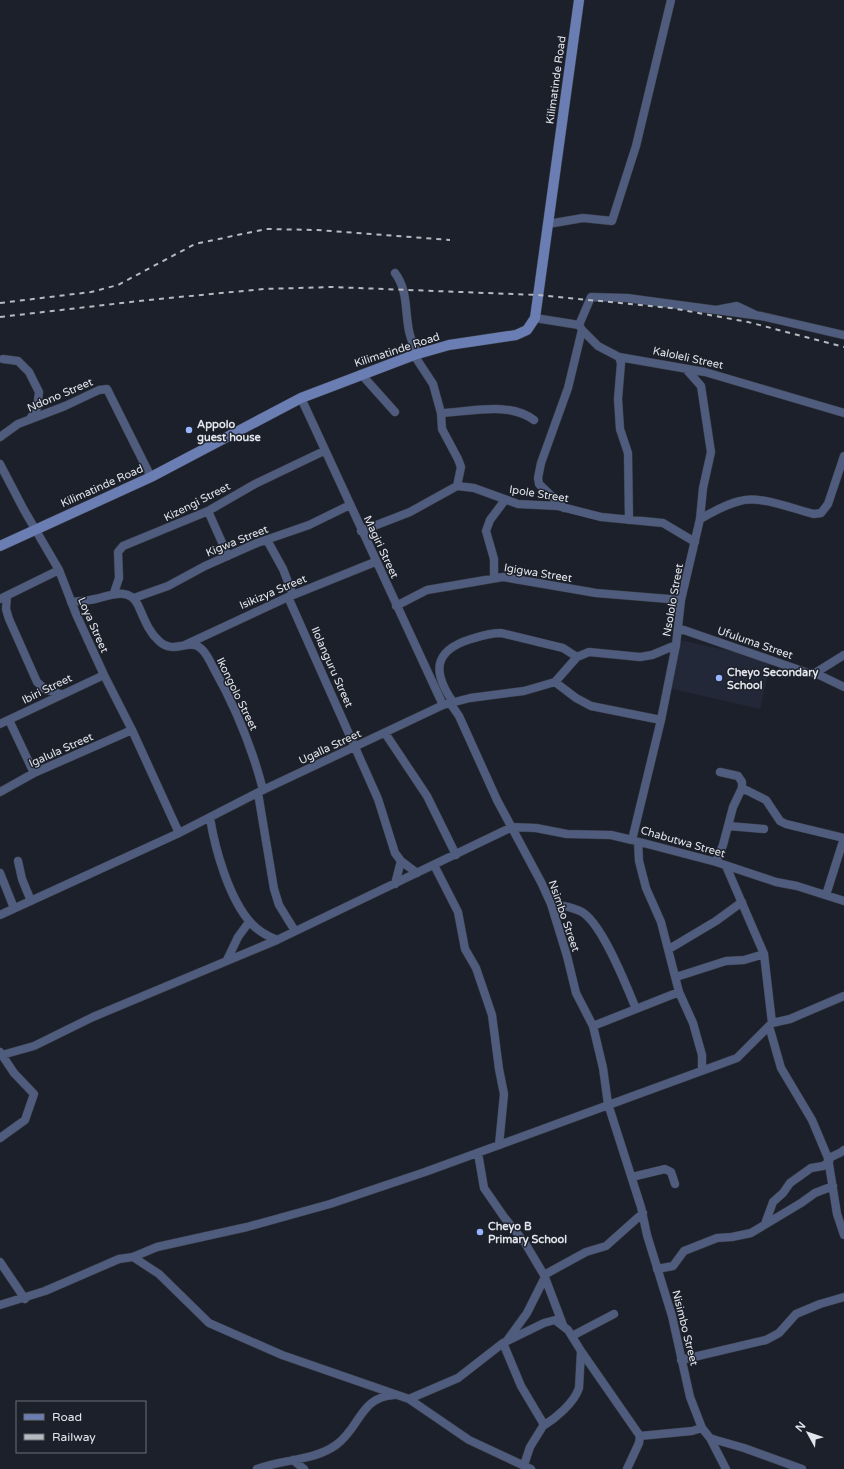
<svg xmlns="http://www.w3.org/2000/svg" width="844" height="1469" font-family="'Varela Round',sans-serif">
<style>
.built{fill:#222837}
.lines{fill:none;stroke-linecap:round;stroke-linejoin:round}
.street-casing{stroke:#383c45;stroke-width:9}
.secondary-casing{stroke:#383c45;stroke-width:11}
.street{stroke:#4f5c7d;stroke-width:8}
.secondary{stroke:#6a7eb3;stroke-width:10}
.rail{stroke:#b6b9c0;stroke-width:2;stroke-dasharray:5 5;stroke-linecap:butt}
.poi-dot{fill:#99b5fd;stroke:#1c202a;stroke-width:1.5}
.labels{text-anchor:middle;dominant-baseline:central;stroke-width:3;stroke-linejoin:round;paint-order:stroke}
.street-label{font-size:11px;fill:#e2e5eb;stroke:#1c202a}
.poi-label{font-size:11px;font-weight:bold;fill:#e2e5eb;stroke:#1c202a;text-anchor:start}
</style>
<rect width="100%" height="100%" fill="#1c202a"/>
<path class="built" d="M 680,640 L 771,660 L 760,709 L 668,688 Z"/>
<g class="lines">
<defs>
<path id="street" d="M 548,224 L 583,218 L 612,221 L 636,146 L 671,0
M 395,273 C 413,297 400,326 418,353
M 716,310 L 737,306 L 756,315
M 535,318 L 579,325 L 582,330 L 598,346 L 619,357 L 705,372 L 844,413
M 579,325 L 591,297 L 627,298 L 761,316 L 844,335
M 414,355 L 433,384 L 441,413 L 442,429 L 458,459 L 461,467 L 457,486
M 619,357 L 621,363 L 618,399 L 620,429 L 628,453 L 629,520
M 3,359 L 18,361 L 29,372 L 39,392 L 37,408 L 30,419
M 361,374 L 395,412
M 301,398 L 443,705
M 441,413 C 470,412 509,401 534,420
M 0,437 L 18,424 L 65,406 L 99,390 L 107,389 L 151,477
M 0,464 L 24,510 L 59,570 L 76,614 L 104,675 L 132,730 L 179,833
M 564,508 L 539,484 L 538,478 L 541,463 L 568,388 L 582,330
M 208,511 L 228,556
M 700,519 C 713,512 726,504 740,501 C 760,495 793,509 814,514 L 821,513 L 828,504 L 844,456
M 361,531 L 410,512 L 457,486 L 474,488 L 518,504 L 558,506 L 601,517 L 663,523 L 695,542
M 267,540 L 283,569 L 293,595
M 494,578 L 494,559 L 486,531 L 490,520 L 505,500
M 114,593 L 119,578 L 118,552 L 123,546 L 208,511 L 255,484 L 324,451
M 7,596 L 6,609 L 9,619 L 37,682 L 46,690 L 61,694
M 288,597 L 378,799 L 395,853 L 401,861 L 417,873
M 134,598 L 168,586 L 205,566 L 257,543 L 309,525 L 350,505
M 0,599 L 59,570
M 71,602 C 79,601 87,601 95,599 C 109,596 129,586 138,605 C 144,618 148,631 159,641 C 174,655 187,639 199,647 C 206,651 209,660 213,667 C 235,706 252,747 263,790
M 396,606 L 427,590 L 503,577 L 596,593 L 681,600
M 678,628 L 808,673 L 815,673 L 844,655
M 185,645 L 288,597 L 375,562
M 815,673 L 844,687
M 555,682 L 576,698 L 591,706 L 661,720
M 453,702 C 433,673 432,651 471,639 C 481,636 490,633 501,633 L 563,648 L 577,657
M 450,703 L 459,716 L 497,800 L 541,882 L 551,904 L 567,956 L 576,993 L 593,1026 L 603,1068 L 608,1104 L 641,1207 L 647,1235 L 672,1316 L 690,1397 L 702,1428 L 710,1438 L 716,1440 L 744,1448 L 802,1469
M 9,720 L 34,773
M 0,724 L 104,675
M 385,733 L 427,796 L 456,855
M 742,788 L 766,800 L 780,821 L 786,824 L 844,838
M 0,792 L 34,773 L 132,730
M 258,793 L 274,889 L 279,905 L 295,931
M 210,818 C 215,849 229,899 251,923 C 258,931 267,936 277,940
M 728,826 L 764,829
M 632,840 L 661,720 L 676,645 L 681,600 L 700,519 L 703,488 L 711,452 L 701,386 L 686,369
M 638,842 L 639,861 L 646,888 L 661,922 L 679,992 L 693,1023 L 702,1055 L 702,1070
M 18,861 L 22,879 L 31,901
M 716,862 L 723,845 L 733,807 L 742,788 L 742,782 L 738,776 L 720,772
M 434,865 L 458,912 L 465,949 L 476,968 L 492,1015 L 499,1069 L 504,1094 L 499,1145
M 0,873 L 14,908
M 395,884 L 401,861
M 826,895 L 844,838
M 551,904 C 560,905 571,907 580,911 C 601,920 627,987 636,1009
M 0,915 L 179,833 L 263,790 L 443,705 L 470,698 L 524,691 L 555,682 L 577,657 L 589,652 L 640,657 L 652,655 L 676,645
M 669,949 L 716,921 L 742,902
M 227,960 L 238,937 L 249,922
M 676,977 L 726,961 L 744,960 L 764,954
M 772,1023 L 790,1019 L 844,996
M 593,1026 L 679,992
M 769,1026 L 781,1068 L 812,1120 L 828,1158 L 837,1214 L 844,1235
M 0,1052 L 14,1073 L 34,1094 L 25,1120 L 0,1138
M 2,1055 L 34,1046 L 93,1017 L 277,940 L 512,827 L 536,828 L 567,834 L 611,835 L 632,840 L 716,862 L 776,882 L 797,886 L 844,901
M 478,1153 L 484,1188 L 504,1217 L 525,1243 L 544,1275 L 563,1325
M 828,1160 C 833,1154 839,1155 844,1150
M 632,1177 L 665,1169 L 671,1172 L 675,1184
M 765,1224 L 773,1202 L 783,1193 L 790,1183 L 811,1168 L 823,1166 L 829,1162
M 133,1257 L 159,1274 L 209,1323 L 282,1355 L 409,1399 L 469,1440 L 531,1469
M 0,1262 L 25,1299
M 657,1269 L 673,1266 L 684,1251 L 717,1238 L 732,1237 L 751,1233 L 801,1203 L 815,1193 L 833,1186
M 544,1275 L 586,1252 L 606,1246 L 643,1213
M 0,1305 L 45,1291 L 119,1259 L 133,1257 L 157,1247 L 247,1227 L 330,1204 L 425,1172 L 737,1058 L 772,1023 L 764,954 L 726,866
M 572,1336 L 614,1314
M 506,1342 L 527,1313 L 545,1277
M 503,1343 L 521,1386 L 543,1423 L 543,1426 L 530,1447 L 524,1465
M 581,1351 L 640,1436 L 639,1443 L 627,1469
M 681,1360 L 766,1340 L 779,1333 L 796,1314 L 820,1304 L 844,1297
M 409,1399 L 458,1378 L 503,1343 L 544,1323 L 555,1320 L 568,1330 L 581,1351 L 579,1388 C 574,1403 556,1418 543,1426
M 640,1436 L 692,1431 L 702,1428
M 710,1438 L 726,1469
M 293,1460 L 304,1469
M 257,1469 C 282,1459 314,1461 336,1445 C 360,1428 360,1397 394,1395"/>
<path id="secondary" d="M 0,546 L 151,477 L 301,398 L 414,355 L 449,345 L 516,335 L 527,330 L 535,318 L 579,0"/>
</defs>
<use href="#street" class="street-casing"/>
<use href="#secondary" class="secondary-casing"/>
<use href="#street" class="street"/>
<use href="#secondary" class="secondary"/>
<path class="rail" d="M 0,303 L 91,292 L 118,285 L 195,244 L 266,229 L 317,230 L 450,240
M 0,317 L 148,300 L 264,289 L 332,287 L 538,295 L 671,308 L 748,322 L 844,347"/>
</g>
<g class="poi-dot">
<circle cx="189" cy="430" r="4"/>
<circle cx="719" cy="678" r="4"/>
<circle cx="480" cy="1232" r="4"/>
</g>
<g class="labels">
<g class="street-label">
<text transform="translate(556 80) rotate(-82)">Kilimatinde Road</text>
<text transform="translate(397 350) rotate(-18)">Kilimatinde Road</text>
<text transform="translate(688 358) rotate(12)">Kaloleli Street</text>
<text transform="translate(60 395) rotate(-23)">Ndono Street</text>
<text transform="translate(102 486) rotate(-24)">Kilimatinde Road</text>
<text transform="translate(539 494) rotate(9)">Ipole Street</text>
<text transform="translate(197 502) rotate(-27)">Kizengi Street</text>
<text transform="translate(237 541) rotate(-22)">Kigwa Street</text>
<text transform="translate(381 547) rotate(65)">Magiri Street</text>
<text transform="translate(538 573) rotate(9)">Igigwa Street</text>
<text transform="translate(273 592) rotate(-23)">Isikizya Street</text>
<text transform="translate(673 600) rotate(-80)">Nsololo Street</text>
<text transform="translate(93 625) rotate(66)">Loya Street</text>
<text transform="translate(755 643) rotate(19)">Ufuluma Street</text>
<text transform="translate(332 667) rotate(66)">Ilolanguru Street</text>
<text transform="translate(47 689) rotate(-26)">Ibiri Street</text>
<text transform="translate(237 694) rotate(64)">Ikongolo Street</text>
<text transform="translate(330 747) rotate(-25)">Ugalla Street</text>
<text transform="translate(61 750) rotate(-24)">Igalula Street</text>
<text transform="translate(683 842) rotate(16)">Chabutwa Street</text>
<text transform="translate(564 916) rotate(71)">Nsimbo Street</text>
<text transform="translate(685 1328) rotate(76)">Nisimbo Street</text>
</g>
<g class="poi-label">
<text x="197" y="424">Appolo<tspan x="197" dy="13">guest house</tspan></text>
<text x="727" y="672">Cheyo Secondary<tspan x="727" dy="13">School</tspan></text>
<text x="488" y="1226">Cheyo B<tspan x="488" dy="13">Primary School</tspan></text>
</g>
</g>
<rect x="16" y="1401" width="130" height="52" fill="#1c202a" stroke="#6b6f77"/>
<rect x="24" y="1414" width="20" height="6" fill="#6a7eb3" stroke="#6b6f77"/>
<text x="52" y="1421" font-size="12" fill="#e2e5eb">Road</text>
<rect x="24" y="1434" width="20" height="6" fill="#b6b9c0" stroke="#6b6f77"/>
<text x="52" y="1441" font-size="12" fill="#e2e5eb">Railway</text>
<g transform="translate(808 1433) rotate(310)" stroke="#1c202a" stroke-width="3" paint-order="stroke">
<path d="M0-3L7 15L0 10L-7 15Z" fill="#e2e5eb"/>
<text y="-6" font-size="11" font-weight="bold" text-anchor="middle" fill="#e2e5eb">N</text>
</g>
</svg>
